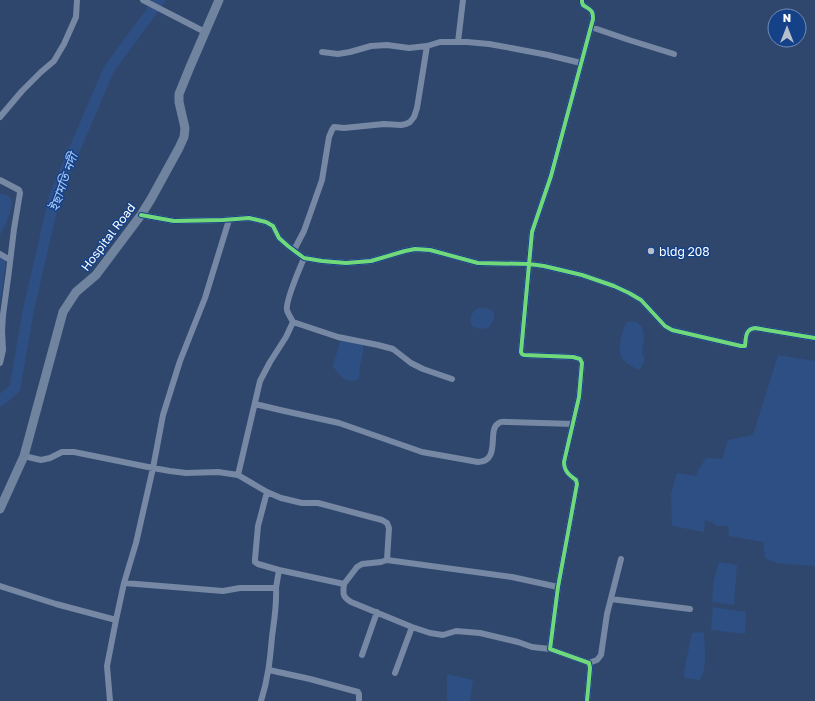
<svg xmlns="http://www.w3.org/2000/svg" width="815" height="701" font-family="'Golos Text','Noto Sans Bengali',sans-serif">
<style>
.water{fill:#2e4f83}
.lines{fill:none;stroke-linecap:round;stroke-linejoin:round}
.river{stroke:#2e4f83;stroke-width:11}
.street{stroke:#7688a3;stroke-width:6}
.secondary{stroke:#70839f;stroke-width:9}
.cycleway-casing{stroke:#144188;stroke-width:6}
.cycleway{stroke:#71d979;stroke-width:4}
.poi-dot{fill:#b6bfcc;stroke:#144188;stroke-width:1.5}
.labels{text-anchor:middle;dominant-baseline:central;stroke-width:3;stroke-linejoin:round;paint-order:stroke}
.street-label{font-size:12px;fill:#fff;stroke:#144188}
.poi-label{font-size:12px;fill:#fff;stroke:#144188;text-anchor:start}
.water-label{font-size:13px;font-style:italic;fill:#a6c7f7;stroke:#144188}
</style>
<rect width="100%" height="100%" fill="#2f476d"/>
<path class="water" d="M 0,194 C 4,194 9,195 11,199 C 15,205 4,229 0,235 Z
M 0,257 L 6,260 L 0,303 Z
M 478,308 C 484,308 489,308 494,312 C 495,319 493,323 488,328 L 480,329 L 472,326 C 469,319 471,312 478,308 Z
M 632,321 C 634,321 637,322 638,323 C 647,329 643,345 642,354 L 644,356 C 645,362 643,366 638,370 C 632,366 624,363 621,356 C 618,347 622,329 627,322 Z
M 341,339 L 363,343 L 363,353 L 360,365 L 359,378 C 348,387 340,375 333,367 L 334,362 Z
M 778,355 L 815,361 L 815,566 L 777,563 L 765,558 L 763,542 L 729,536 L 728,526 L 717,526 L 712,522 L 705,520 L 704,532 L 672,526 L 671,494 L 677,473 L 696,476 L 699,469 L 706,458 L 722,459 L 728,440 L 753,435 Z
M 719,562 L 737,565 L 734,605 L 712,602 L 714,579 Z
M 713,607 L 746,612 L 745,634 L 711,630 Z
M 699,632 L 704,633 L 704,637 C 705,650 707,668 700,680 L 685,678 L 684,672 L 692,633 Z
M 447,674 L 473,680 L 470,701 L 447,701 Z"/>
<g class="lines">
<path class="river" d="M 0,401 L 15,388 L 28,312 L 55,195 L 109,69 L 160,0"/>
<path class="street" d="M 143,0 L 205,32
M 582,0 L 582,2 L 583,5 C 590,10 593,9 593,19 L 551,176 L 532,232 L 521,352 L 522,354 L 524,355 L 573,357 L 580,359 L 582,363 L 579,397 L 564,462 C 564,471 569,475 576,480 L 577,484 L 558,587 L 550,649 L 589,663 L 590,668 L 587,701
M 591,27 L 629,40 L 674,54
M 458,42 L 463,0
M 322,52 L 338,54 L 350,52 L 371,46 L 387,45 L 409,48 L 427,46 L 440,42 L 467,42 L 489,44 L 511,48 L 548,55 L 581,63
M 0,117 L 22,91 L 41,72 L 54,61 L 64,44 L 76,17 L 77,0
M 0,180 L 19,190 L 20,193 L 14,229 L 9,271 L 3,315 L 2,331 L 3,350 L 0,363
M 141,215 L 174,221 L 223,220 L 249,218 L 266,222 L 273,226 L 279,238 L 288,246 L 304,258 L 322,261 L 346,263 L 371,261 L 405,251 L 415,249 L 430,250 L 478,263 L 529,264 L 544,266 L 582,275 L 614,286 L 629,293 L 641,300 L 665,326 L 672,330 L 741,346 L 745,346 C 746,338 745,329 755,328 L 815,338
M 294,250 L 304,231 L 322,180 L 329,137 L 332,130 L 334,127 L 344,128 L 384,124 L 401,125 L 406,124 L 410,122 L 414,117 L 417,108 L 427,46
M 0,254 L 10,260
M 293,322 L 338,337 L 378,345 L 393,349 L 411,363 L 423,369 L 452,379
M 255,404 L 280,410 L 339,423 L 422,452 L 478,462 C 502,461 486,429 499,423 C 501,421 506,422 509,422 L 573,424
M 24,456 L 41,460 L 50,458 L 62,452 L 74,452 L 153,468 L 170,471 L 186,473 L 218,472 L 238,475 L 267,492 L 281,498 L 302,503 L 318,503 L 382,520 L 387,523 L 389,528 L 387,560
M 238,475 L 260,381 L 270,362 L 286,337 L 293,322 C 291,318 288,314 287,310 C 285,301 300,268 304,258
M 267,492 L 258,526 L 255,559 L 255,562 L 258,564 L 279,570
M 124,583 L 223,591 L 240,588 L 276,588 L 279,570 L 344,584 L 357,567 L 362,564 L 381,562 L 387,560 L 512,577 L 558,587
M 344,584 C 343,594 342,596 351,602 L 412,627 L 430,633 L 443,635 L 456,631 L 480,633 L 518,642 L 532,647 L 550,649
M 0,586 L 56,604 L 116,620
M 611,599 L 690,609
M 362,655 L 377,612
M 589,663 L 597,660 L 601,655 L 607,614 L 621,559
M 269,670 L 310,679 L 358,692 L 359,694 L 359,701
M 395,673 L 412,627
M 110,701 L 107,666 L 116,620 L 124,583 L 136,543 L 153,468 L 163,415 L 180,361 L 205,298 L 229,220
M 261,701 C 268,679 270,660 272,637 C 274,621 277,605 276,588"/>
<path class="secondary" d="M 0,509 L 24,456 L 63,312 L 76,292 L 96,275 L 141,215 L 151,199 L 179,148 L 184,137 L 185,128 L 179,102 L 179,94 L 190,67 L 219,0"/>
<defs>
<path id="cycleway" d="M 582,0 L 582,2 L 583,5 C 590,10 593,9 593,19 L 551,176 L 532,232 L 521,352 L 522,354 L 524,355 L 573,357 L 580,359 L 582,363 L 579,397 L 564,462 C 564,471 569,475 576,480 L 577,484 L 558,587 L 550,649 L 589,663 L 590,668 L 587,701
M 141,215 L 174,221 L 223,220 L 249,218 L 266,222 L 273,226 L 279,238 L 288,246 L 304,258 L 322,261 L 346,263 L 371,261 L 405,251 L 415,249 L 430,250 L 478,263 L 529,264 L 544,266 L 582,275 L 614,286 L 629,293 L 641,300 L 665,326 L 672,330 L 741,346 L 745,346 C 746,338 745,329 755,328 L 815,338"/>
</defs>
<use href="#cycleway" class="cycleway-casing"/>
<use href="#cycleway" class="cycleway"/>
</g>
<circle class="poi-dot" cx="651" cy="251" r="4"/>
<g class="labels">
<g class="street-label">
<text transform="translate(108 237) rotate(-53)">Hospital Road</text>
</g>
<g class="poi-label">
<text x="659" y="251">bldg 208</text>
</g>
<g class="water-label">
<text transform="translate(63 182) rotate(-70)">ইছামতি নদী</text>
</g>
</g>
<g transform="translate(787 28)"><circle r="19" fill="#144188" stroke="#728db8"/>
<path d="M0-3L7 15L0 10L-7 15Z" fill="#b6bfcc"/>
<text y="-6" font-size="11" font-weight="bold" text-anchor="middle" fill="#ffffff">N</text>
</g>
</svg>
